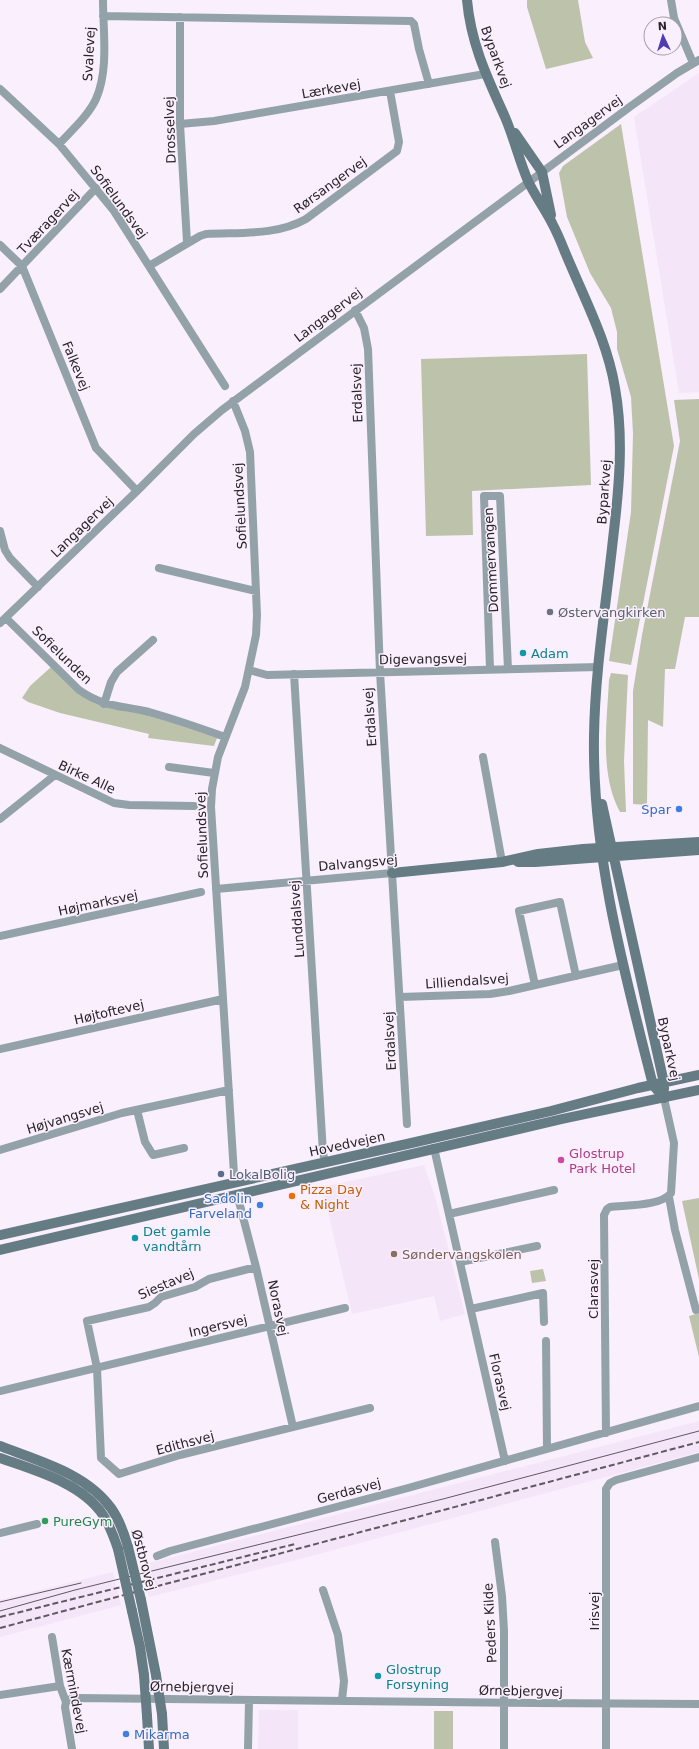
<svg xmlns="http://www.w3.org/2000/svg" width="699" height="1749" font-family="'DejaVu Sans',sans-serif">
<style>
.built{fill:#f5e5f9}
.green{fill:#bdc3aa}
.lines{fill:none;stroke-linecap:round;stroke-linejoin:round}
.street{stroke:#93a2a9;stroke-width:8}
.secondary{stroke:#657c85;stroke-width:10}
.tram{stroke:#5f5960;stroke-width:1}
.rail{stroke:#5f5960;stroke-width:2;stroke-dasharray:6 3;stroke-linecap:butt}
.secondary-bridge{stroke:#657c85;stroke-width:10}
.worship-dot{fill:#6b7280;stroke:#faeffc;stroke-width:1.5}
.culture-dot{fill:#0f9aa8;stroke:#faeffc;stroke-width:1.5}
.shop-dot{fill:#3f7fe0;stroke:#faeffc;stroke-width:1.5}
.hotel-dot{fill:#d1479c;stroke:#faeffc;stroke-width:1.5}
.service-dot{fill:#5c6f8a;stroke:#faeffc;stroke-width:1.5}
.food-dot{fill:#e8710a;stroke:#faeffc;stroke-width:1.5}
.education-dot{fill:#8d6e63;stroke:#faeffc;stroke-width:1.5}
.leisure-dot{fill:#2e9e5b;stroke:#faeffc;stroke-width:1.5}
.labels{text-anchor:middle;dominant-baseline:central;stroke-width:3;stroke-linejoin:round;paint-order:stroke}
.street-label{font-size:13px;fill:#282429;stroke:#faeffc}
.worship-label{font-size:13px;fill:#5b616d;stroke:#faeffc;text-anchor:start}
.culture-label{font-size:13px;fill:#0d838f;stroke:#faeffc;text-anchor:start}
.shop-label{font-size:13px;fill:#366cbe;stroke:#faeffc;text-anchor:end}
.hotel-label{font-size:13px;fill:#b23c85;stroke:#faeffc;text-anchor:start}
.service-label{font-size:13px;fill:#4e5e75;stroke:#faeffc;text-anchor:start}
.food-label{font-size:13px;fill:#c56008;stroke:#faeffc;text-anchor:start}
.education-label{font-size:13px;fill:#785e54;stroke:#faeffc;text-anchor:start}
.leisure-label{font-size:13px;fill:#27864d;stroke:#faeffc;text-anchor:start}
</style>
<rect width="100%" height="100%" fill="#faeffc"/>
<path class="built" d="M 699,73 L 699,392 L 679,393 L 634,117 Z
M 424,1165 L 436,1200 L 465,1314 L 440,1321 L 434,1296 L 352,1314 L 322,1187 Z
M 699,1421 L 699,1452 L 304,1558 L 149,1597 L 142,1565 Z
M 113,1572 L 121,1605 L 0,1637 L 0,1600 Z
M 259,1710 L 298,1710 L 298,1749 L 258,1749 Z"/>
<path class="green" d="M 527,0 L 578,0 L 585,42 L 593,58 L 546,69 L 527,7 Z
M 621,124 L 674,446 L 631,665 L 609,661 L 631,512 L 633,434 L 631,397 L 617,349 L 617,332 L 611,308 L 590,273 L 567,217 L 559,173 L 563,166 Z
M 587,354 L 591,485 L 472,491 L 473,535 L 426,536 L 421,359 Z
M 699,399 L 699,617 L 685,617 L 675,669 L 665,669 L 663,727 L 648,720 L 647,805 L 633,804 L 633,691 L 642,635 L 680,441 L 674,400 Z
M 51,667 L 78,694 L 96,704 L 147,714 L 217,738 L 214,746 L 148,738 L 149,734 L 60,713 L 28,702 L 22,698 L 30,686 Z
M 611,673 L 628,675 L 624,761 L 626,812 L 620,812 C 599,773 607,722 609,680 Z
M 699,1198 L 699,1279 L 682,1201 Z
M 543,1269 L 546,1281 L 532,1283 L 530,1271 Z
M 699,1313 L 699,1357 L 689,1316 Z
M 434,1711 L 453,1711 L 453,1749 L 434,1749 Z"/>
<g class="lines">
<path class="street" d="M 671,0 L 674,18 L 693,63
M 103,16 L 411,21 L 414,24 L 419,49 L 429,84
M 180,17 L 180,124 L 187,242
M 0,89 L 59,144 L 114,211 L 225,386
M 180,124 L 214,121 L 485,74
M 59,144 C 72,130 88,116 96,99 C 109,70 103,31 103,0
M 0,245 L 22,266 L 96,448 L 137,491
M 149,266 L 200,236 L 206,234 C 239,232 276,236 306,219 L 397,151 L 399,142 L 390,91
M 0,289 L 96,188
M 355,310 L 364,328 L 368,349 L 380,672 L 407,1124
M 233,401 L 245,431 L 250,452 L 257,615 L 256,635 L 245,687 L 218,757 L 212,789 L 211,807 L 234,1174 L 236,1182
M 0,531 L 5,550 L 10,558 L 38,587
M 159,568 L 256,591
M 6,618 L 79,690 C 105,708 121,705 149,712 C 174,719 200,728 225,737
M 0,623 L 137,491 L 194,434 L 222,410 L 631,106 L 677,73 L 699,60
M 490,669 L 484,496 L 500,496 L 508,669
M 249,670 L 267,675 L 599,667
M 294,674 L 323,1153 L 325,1162
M 104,704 L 111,682 L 117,672 L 153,640
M 0,748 L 114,803 L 129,805 L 194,806
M 483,757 L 502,862
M 169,767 L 214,773
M 0,819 L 55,775
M 216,889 L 392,873
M 0,936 L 201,892
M 535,985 L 519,911 L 560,902 L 576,976
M 400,997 L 490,994 L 509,991 L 623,965
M 0,1049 L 223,999
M 137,1110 L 145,1142 L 153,1155 L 184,1148
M 434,1148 L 505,1461
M 0,1150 L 122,1113 L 229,1090
M 237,1194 L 256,1267 L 293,1427
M 669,1197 L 675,1230 L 696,1310
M 449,1214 L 554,1190
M 460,1262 L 537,1246
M 256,1267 L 209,1279 L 195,1287 L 161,1297 L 155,1303 L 149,1307 L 87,1321 L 97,1368 L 101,1458 L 119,1474 L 180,1455 L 370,1408
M 471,1309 L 543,1293 L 544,1322
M 546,1341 L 547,1449
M 0,1391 L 345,1308
M 606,1433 L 604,1215 L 607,1209 L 610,1207 C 626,1205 662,1206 671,1193 L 674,1143 L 664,1098
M 0,1533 L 37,1524
M 495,1542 L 502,1596 L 504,1631 L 504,1749
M 157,1556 L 170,1551 L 408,1488 L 699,1406
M 323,1590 L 338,1635 L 344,1681 L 342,1700
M 52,1637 L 60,1686 L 66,1702 L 65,1707 L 72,1749
M 0,1695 L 60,1686
M 66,1702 L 71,1699 L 78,1698 L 535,1703 L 699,1704
M 248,1749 L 249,1701
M 606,1749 L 606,1489 L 610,1483 L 616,1480 L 699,1457"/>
<path class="secondary" d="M 467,0 C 471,44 487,77 505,117 C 514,138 519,160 528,181 C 535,196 546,210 553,225 C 560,238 565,253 571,266 C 588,306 608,345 615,388 C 624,438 619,489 613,539 C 606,605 595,670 594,736 C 592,855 624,971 653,1085 L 664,1098
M 515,133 L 542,172 L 551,215
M 602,804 L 664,1083 L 664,1089
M 518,862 L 535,862 L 699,850
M 392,873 L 502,862 L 538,854 L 583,849 L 699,842
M 0,1235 L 407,1144 L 551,1111 L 638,1088 L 699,1075
M 0,1250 L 562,1119 L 699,1090
M 0,1446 C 38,1461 86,1473 111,1508 C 119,1519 124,1533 128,1547
M 0,1458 C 34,1470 82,1483 103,1515 C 110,1526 114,1537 118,1549
M 141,1600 L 156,1675
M 132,1611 L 140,1647 L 144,1675
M 162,1714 L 164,1749
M 147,1716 L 149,1749"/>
<path class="tram" d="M 0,1602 L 81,1583
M 0,1611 L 75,1590 L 443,1499 L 699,1431"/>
<path class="rail" d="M 0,1617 L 295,1544
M 0,1628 L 699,1442"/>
<path class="secondary-bridge" d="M 128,1547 L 141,1600
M 118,1549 L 132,1611
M 144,1675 L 147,1716
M 156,1675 L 162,1714"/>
</g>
<circle class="worship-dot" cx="550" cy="612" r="4"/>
<g class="culture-dot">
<circle cx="523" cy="653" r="4"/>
<circle cx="135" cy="1238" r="4"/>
<circle cx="378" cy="1676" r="4"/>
</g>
<g class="shop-dot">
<circle cx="679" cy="809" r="4"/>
<circle cx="260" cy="1205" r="4"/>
<circle cx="126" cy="1734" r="4"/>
</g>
<circle class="hotel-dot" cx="561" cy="1160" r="4"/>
<circle class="service-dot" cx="221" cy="1174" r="4"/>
<circle class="food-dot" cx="292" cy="1196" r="4"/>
<circle class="education-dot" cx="394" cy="1254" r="4"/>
<circle class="leisure-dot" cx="45" cy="1521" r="4"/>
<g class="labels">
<g class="street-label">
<text transform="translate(89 54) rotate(-87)">Svalevej</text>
<text transform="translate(496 57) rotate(70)">Byparkvej</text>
<text transform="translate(331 89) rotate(-10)">Lærkevej</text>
<text transform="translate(588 122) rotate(-36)">Langagervej</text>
<text transform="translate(170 130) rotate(-92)">Drosselvej</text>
<text transform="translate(330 185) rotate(-36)">Rørsangervej</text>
<text transform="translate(119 202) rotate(54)">Sofielundsvej</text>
<text transform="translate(48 222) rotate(-47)">Tværagervej</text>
<text transform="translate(328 315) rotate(-37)">Langagervej</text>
<text transform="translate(76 366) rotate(68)">Falkevej</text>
<text transform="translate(357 393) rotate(-92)">Erdalsvej</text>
<text transform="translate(604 492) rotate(-86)">Byparkvej</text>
<text transform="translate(240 506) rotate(-93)">Sofielundsvej</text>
<text transform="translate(82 527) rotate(-44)">Langagervej</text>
<text transform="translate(491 560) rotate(-93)">Dommervangen</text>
<text transform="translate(62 655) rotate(44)">Sofielunden</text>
<text transform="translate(423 659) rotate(-1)">Digevangsvej</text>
<text transform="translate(370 717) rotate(-94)">Erdalsvej</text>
<text transform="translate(87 777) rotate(25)">Birke Alle</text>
<text transform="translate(202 835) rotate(-92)">Sofielundsvej</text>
<text transform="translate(358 863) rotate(-5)">Dalvangsvej</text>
<text transform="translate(98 903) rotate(-12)">Højmarksvej</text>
<text transform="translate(297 919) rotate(-94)">Lunddalsvej</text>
<text transform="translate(467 981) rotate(-4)">Lilliendalsvej</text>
<text transform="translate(109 1012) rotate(-13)">Højtoftevej</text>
<text transform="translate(390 1041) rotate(-93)">Erdalsvej</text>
<text transform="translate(669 1049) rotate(78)">Byparkvej</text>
<text transform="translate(65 1118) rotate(-17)">Højvangsvej</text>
<text transform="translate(347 1144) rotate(-12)">Hovedvejen</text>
<text transform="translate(166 1284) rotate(-23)">Siestavej</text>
<text transform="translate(593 1289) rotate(-90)">Clarasvej</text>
<text transform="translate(278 1308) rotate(78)">Norasvej</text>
<text transform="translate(218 1326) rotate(-13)">Ingersvej</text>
<text transform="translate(500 1382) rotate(77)">Florasvej</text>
<text transform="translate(185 1443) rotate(-15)">Edithsvej</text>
<text transform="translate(349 1491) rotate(-15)">Gerdasvej</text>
<text transform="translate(144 1560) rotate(75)">Østbrovej</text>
<text transform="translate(594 1611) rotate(-90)">Irisvej</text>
<text transform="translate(490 1623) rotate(-93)">Peders Kilde</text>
<text transform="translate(192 1687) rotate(1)">Ørnebjergvej</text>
<text transform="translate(74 1691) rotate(79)">Kærmindevej</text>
<text transform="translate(521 1691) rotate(1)">Ørnebjergvej</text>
</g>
<g class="worship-label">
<text x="558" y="612">Østervangkirken</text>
</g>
<g class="culture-label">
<text x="531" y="653">Adam</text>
<text x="143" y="1231">Det gamle<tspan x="143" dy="15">vandtårn</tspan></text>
<text x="386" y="1669">Glostrup<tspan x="386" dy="15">Forsyning</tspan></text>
</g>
<g class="shop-label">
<text x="671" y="809">Spar</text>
<text x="252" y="1198">Sadolin<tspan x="252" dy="15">Farveland</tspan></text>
<text x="134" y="1734" text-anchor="start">Mikarma</text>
</g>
<g class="hotel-label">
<text x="569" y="1153">Glostrup<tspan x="569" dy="15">Park Hotel</tspan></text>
</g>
<g class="service-label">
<text x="229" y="1174">LokalBolig</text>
</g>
<g class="food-label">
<text x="300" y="1189">Pizza Day<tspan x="300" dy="15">&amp; Night</tspan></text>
</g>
<g class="education-label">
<text x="402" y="1254">Søndervangskolen</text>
</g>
<g class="leisure-label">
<text x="53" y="1521">PureGym</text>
</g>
</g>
<g transform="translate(663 36) rotate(356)"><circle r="19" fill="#faeffc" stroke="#a69ea8"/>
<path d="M0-3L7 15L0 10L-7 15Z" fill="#523cb3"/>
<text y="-6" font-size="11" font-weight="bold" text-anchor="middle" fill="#282429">N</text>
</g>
</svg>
